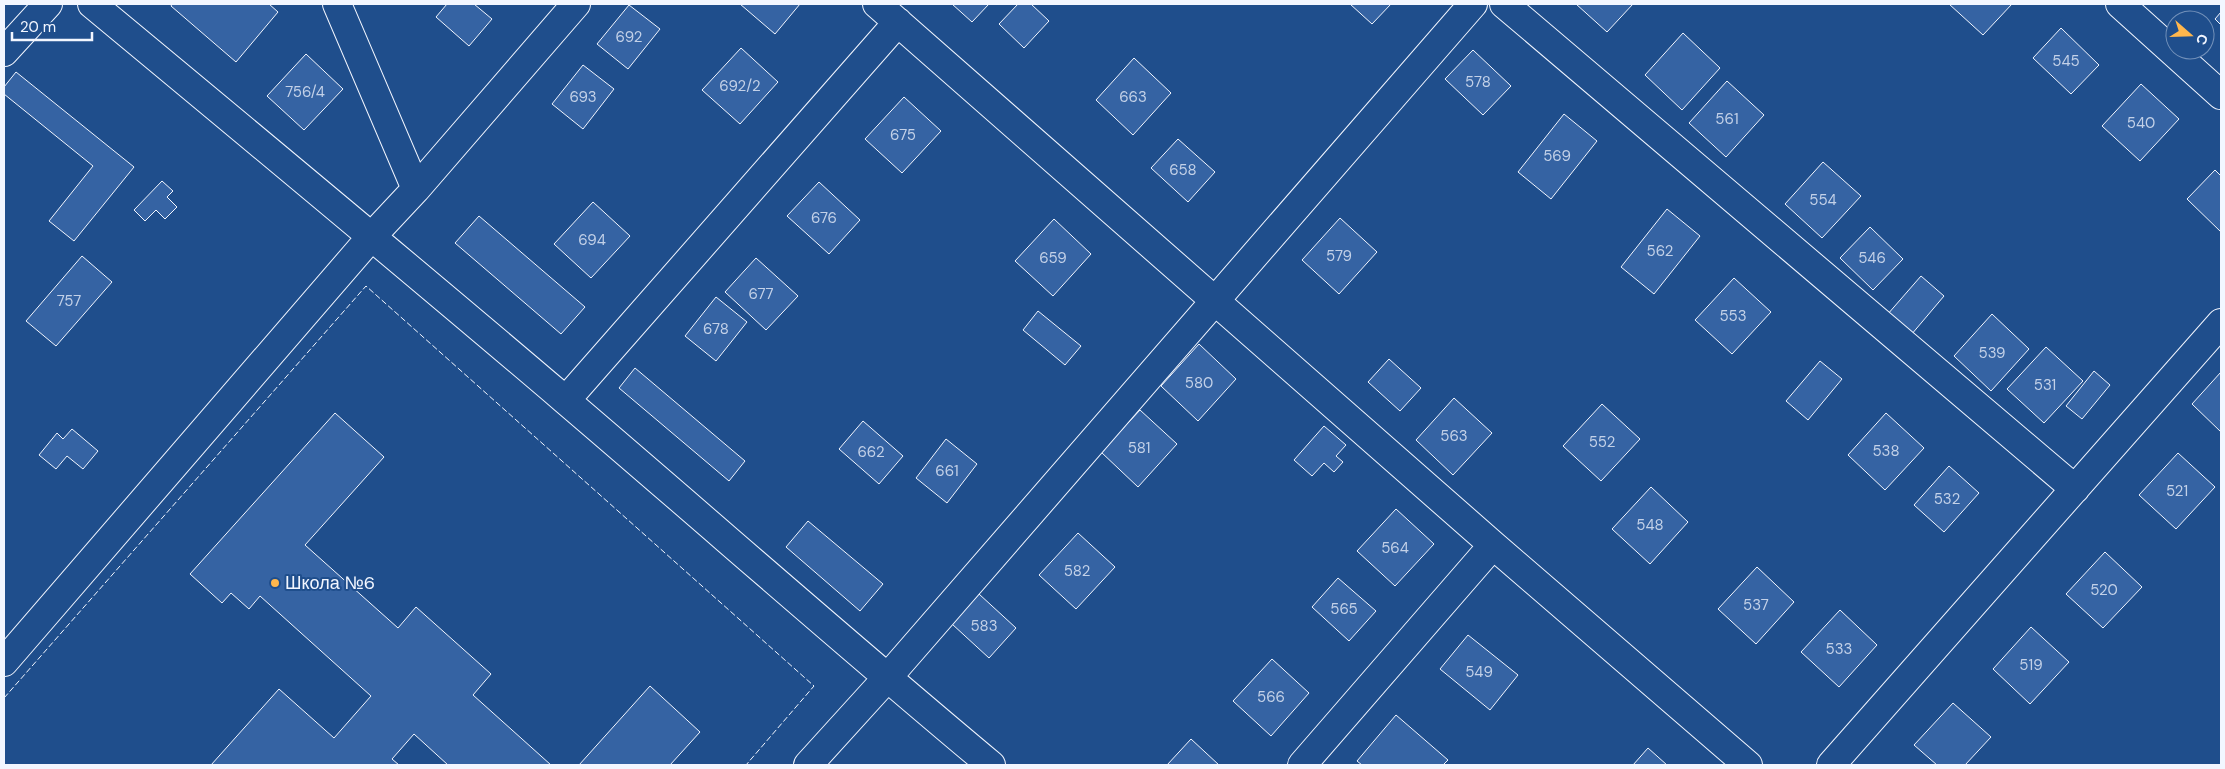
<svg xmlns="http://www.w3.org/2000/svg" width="2225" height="769" font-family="'DM Sans',sans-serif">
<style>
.building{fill:#3563a3;stroke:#f2f6ff}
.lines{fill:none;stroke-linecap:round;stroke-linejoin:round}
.minor-casing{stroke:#f2f6ff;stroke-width:30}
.minor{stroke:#1f4e8c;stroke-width:28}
.fence{stroke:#f2f6ff;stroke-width:1;stroke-dasharray:6 2.5;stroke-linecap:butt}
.poi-dot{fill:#ffb74d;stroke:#1f4e8c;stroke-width:2}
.labels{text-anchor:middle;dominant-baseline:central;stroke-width:4;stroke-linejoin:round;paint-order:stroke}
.number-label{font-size:15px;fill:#c3d1e8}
.poi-label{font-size:18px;fill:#f2f6ff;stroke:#1f4e8c;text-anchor:start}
</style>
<rect width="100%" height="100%" fill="#1f4e8c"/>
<path class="building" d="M 172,4 L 269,4 L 278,12 L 236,62 L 171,6 Z
M 447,4 L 474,4 L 492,19 L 469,46 L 436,17 Z
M 740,4 L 800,4 L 775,34 Z
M 952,4 L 989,4 L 972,22 Z
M 1018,4 L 1031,4 L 1049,21 L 1024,48 L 999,24 Z
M 1350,4 L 1391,4 L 1372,24 Z
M 1576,4 L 1633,4 L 1607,32 Z
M 1949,4 L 2012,4 L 1983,35 Z
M 629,5 L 660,29 L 628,69 L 597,44 Z
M 2221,12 L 2221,25 L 2215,19 Z
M 2061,28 L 2099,65 L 2071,94 L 2033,58 Z
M 1683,33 L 1720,68 L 1682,110 L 1645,75 Z
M 741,48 L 778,82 L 740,124 L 702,90 Z
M 1473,50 L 1511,86 L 1483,115 L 1445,79 Z
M 306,54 L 343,89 L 304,130 L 267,96 Z
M 1134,58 L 1171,93 L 1133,135 L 1096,100 Z
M 583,65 L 614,89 L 583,129 L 552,104 Z
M 16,72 L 134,167 L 74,241 L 49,221 L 93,166 L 4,94 L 4,87 Z
M 1727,81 L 1764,115 L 1726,157 L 1689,123 Z
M 2141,84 L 2179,119 L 2140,161 L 2102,126 Z
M 904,97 L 941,131 L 902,173 L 865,139 Z
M 1564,114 L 1597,141 L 1551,199 L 1518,172 Z
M 1178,139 L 1215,172 L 1188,202 L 1151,168 Z
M 1823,162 L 1861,196 L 1822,238 L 1785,204 Z
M 2215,170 L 2221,176 L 2221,232 L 2187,199 Z
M 162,181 L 173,191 L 167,197 L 177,207 L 165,219 L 156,210 L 145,221 L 134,210 Z
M 819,182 L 860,220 L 829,254 L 787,216 Z
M 593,202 L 630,236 L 591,278 L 554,244 Z
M 1667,209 L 1700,236 L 1654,294 L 1621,267 Z
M 479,216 L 585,307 L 561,334 L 455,243 Z
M 1340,218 L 1377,252 L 1339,294 L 1302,260 Z
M 1054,219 L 1091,254 L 1053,296 L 1015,261 Z
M 1870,227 L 1903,259 L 1873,290 L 1840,258 Z
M 82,256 L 112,282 L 56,346 L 26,321 Z
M 756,258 L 798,296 L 766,330 L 725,292 Z
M 1921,276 L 1944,296 L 1911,335 L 1887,315 Z
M 1734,278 L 1771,312 L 1732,354 L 1695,320 Z
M 716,297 L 747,322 L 716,361 L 685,336 Z
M 1038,311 L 1081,346 L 1065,365 L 1023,330 Z
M 1992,314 L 2029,349 L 1991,391 L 1954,356 Z
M 1199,344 L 1236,379 L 1198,421 L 1161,386 Z
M 2046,347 L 2083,381 L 2044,423 L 2007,389 Z
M 1389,359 L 1421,388 L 1400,411 L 1368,382 Z
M 1820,361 L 1842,379 L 1808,420 L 1786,401 Z
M 635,368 L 745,461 L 729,481 L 619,388 Z
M 2094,371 L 2110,385 L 2082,419 L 2066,406 Z
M 2221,372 L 2221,432 L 2192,404 Z
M 1454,398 L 1492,433 L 1453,475 L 1416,440 Z
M 1602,404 L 1640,439 L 1601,481 L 1563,446 Z
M 1140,410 L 1177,444 L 1138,487 L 1101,452 Z
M 335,413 L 384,457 L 305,545 L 398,628 L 416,607 L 491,674 L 473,695 L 551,765 L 448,765 L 414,734 L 392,759 L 399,765 L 211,765 L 279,689 L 334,738 L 371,696 L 260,596 L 249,609 L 231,593 L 222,603 L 190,574 Z
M 1886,413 L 1924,448 L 1885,490 L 1848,455 Z
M 863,421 L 903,456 L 879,484 L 839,449 Z
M 1324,426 L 1346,445 L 1336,456 L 1343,462 L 1334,472 L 1324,463 L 1312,476 L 1294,460 Z
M 72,429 L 98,451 L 83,469 L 67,456 L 56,469 L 39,455 L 57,433 L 63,439 Z
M 946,439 L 977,464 L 947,503 L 916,478 Z
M 2178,453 L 2215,487 L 2176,529 L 2139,495 Z
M 1949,466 L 1979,493 L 1944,532 L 1914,505 Z
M 1651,487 L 1688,522 L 1650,564 L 1612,529 Z
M 1396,509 L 1434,544 L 1395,586 L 1357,551 Z
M 808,521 L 883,584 L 860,611 L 786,547 Z
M 1078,533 L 1115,567 L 1076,609 L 1039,575 Z
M 2105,552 L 2142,587 L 2103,628 L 2066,594 Z
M 1757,567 L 1794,602 L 1756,644 L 1718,609 Z
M 1338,578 L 1376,611 L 1349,641 L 1312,607 Z
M 979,594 L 1016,628 L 989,658 L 952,624 Z
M 1840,610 L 1877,645 L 1839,687 L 1801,652 Z
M 2031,627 L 2069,662 L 2030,704 L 1993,669 Z
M 1468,635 L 1518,675 L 1490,710 L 1440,669 Z
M 1272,659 L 1309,693 L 1271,736 L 1233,701 Z
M 650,686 L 700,732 L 670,765 L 579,765 Z
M 1953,703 L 1991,737 L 1965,765 L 1937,765 L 1914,745 Z
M 1396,715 L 1448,760 L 1443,765 L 1362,765 L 1357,761 Z
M 1191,739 L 1219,765 L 1167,765 Z
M 1648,748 L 1667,765 L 1633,765 Z"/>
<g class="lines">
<defs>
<path id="minor" d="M 92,4 C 250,135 408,266 564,399 C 707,521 847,645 991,765
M 337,4 L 416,189
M 877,4 L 1493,545 L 1748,765
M 1504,4 L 2075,489
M 2120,4 L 2221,95
M 4,52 L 48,4
M 566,400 L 898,22
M 4,662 L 372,236 L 416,189 L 576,4
M 808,765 L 887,678 L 1473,4
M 1302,765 L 1493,545
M 1831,765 L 2221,323"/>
</defs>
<use href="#minor" class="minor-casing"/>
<use href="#minor" class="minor"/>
<path class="fence" d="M 4,698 L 366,286 L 814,686 L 746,765"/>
</g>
<circle class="poi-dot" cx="275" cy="583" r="5"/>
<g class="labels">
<g class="number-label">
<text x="629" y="37">692</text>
<text x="2066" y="61">545</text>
<text x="1478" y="82">578</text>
<text x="740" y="86">692/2</text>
<text x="305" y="92">756/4</text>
<text x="583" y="97">693</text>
<text x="1133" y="97">663</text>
<text x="1727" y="119">561</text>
<text x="2141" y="123">540</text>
<text x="903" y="135">675</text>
<text x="1557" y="156">569</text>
<text x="1183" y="170">658</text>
<text x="1823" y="200">554</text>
<text x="824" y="218">676</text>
<text x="592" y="240">694</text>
<text x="1660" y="251">562</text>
<text x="1339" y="256">579</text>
<text x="1053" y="258">659</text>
<text x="1872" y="258">546</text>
<text x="761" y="294">677</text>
<text x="69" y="301">757</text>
<text x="1733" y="316">553</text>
<text x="716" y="329">678</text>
<text x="1992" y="353">539</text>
<text x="1199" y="383">580</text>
<text x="2045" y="385">531</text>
<text x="1454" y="436">563</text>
<text x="1602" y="442">552</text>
<text x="1139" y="448">581</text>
<text x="1886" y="451">538</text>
<text x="871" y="452">662</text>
<text x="947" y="471">661</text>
<text x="2177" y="491">521</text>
<text x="1947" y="499">532</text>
<text x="1650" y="525">548</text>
<text x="1395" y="548">564</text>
<text x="1077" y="571">582</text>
<text x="2104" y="590">520</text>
<text x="1756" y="605">537</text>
<text x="1344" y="609">565</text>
<text x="984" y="626">583</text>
<text x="1839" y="649">533</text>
<text x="2031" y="665">519</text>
<text x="1479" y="672">549</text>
<text x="1271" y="697">566</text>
</g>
<g class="poi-label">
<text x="285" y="583">Школа №6</text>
</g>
</g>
<rect width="2225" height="769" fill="none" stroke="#f2f6ff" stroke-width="10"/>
<g transform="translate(2190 35) rotate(110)"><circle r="24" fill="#1f4e8c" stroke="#7391ba"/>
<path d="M0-4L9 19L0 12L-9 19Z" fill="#ffb74d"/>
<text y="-8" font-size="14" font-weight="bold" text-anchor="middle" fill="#f2f6ff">С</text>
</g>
<path d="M12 32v8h80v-8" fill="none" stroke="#f2f6ff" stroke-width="2.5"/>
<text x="20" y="32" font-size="15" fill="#f2f6ff" stroke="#1f4e8c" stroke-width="4" paint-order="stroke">20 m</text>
</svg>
